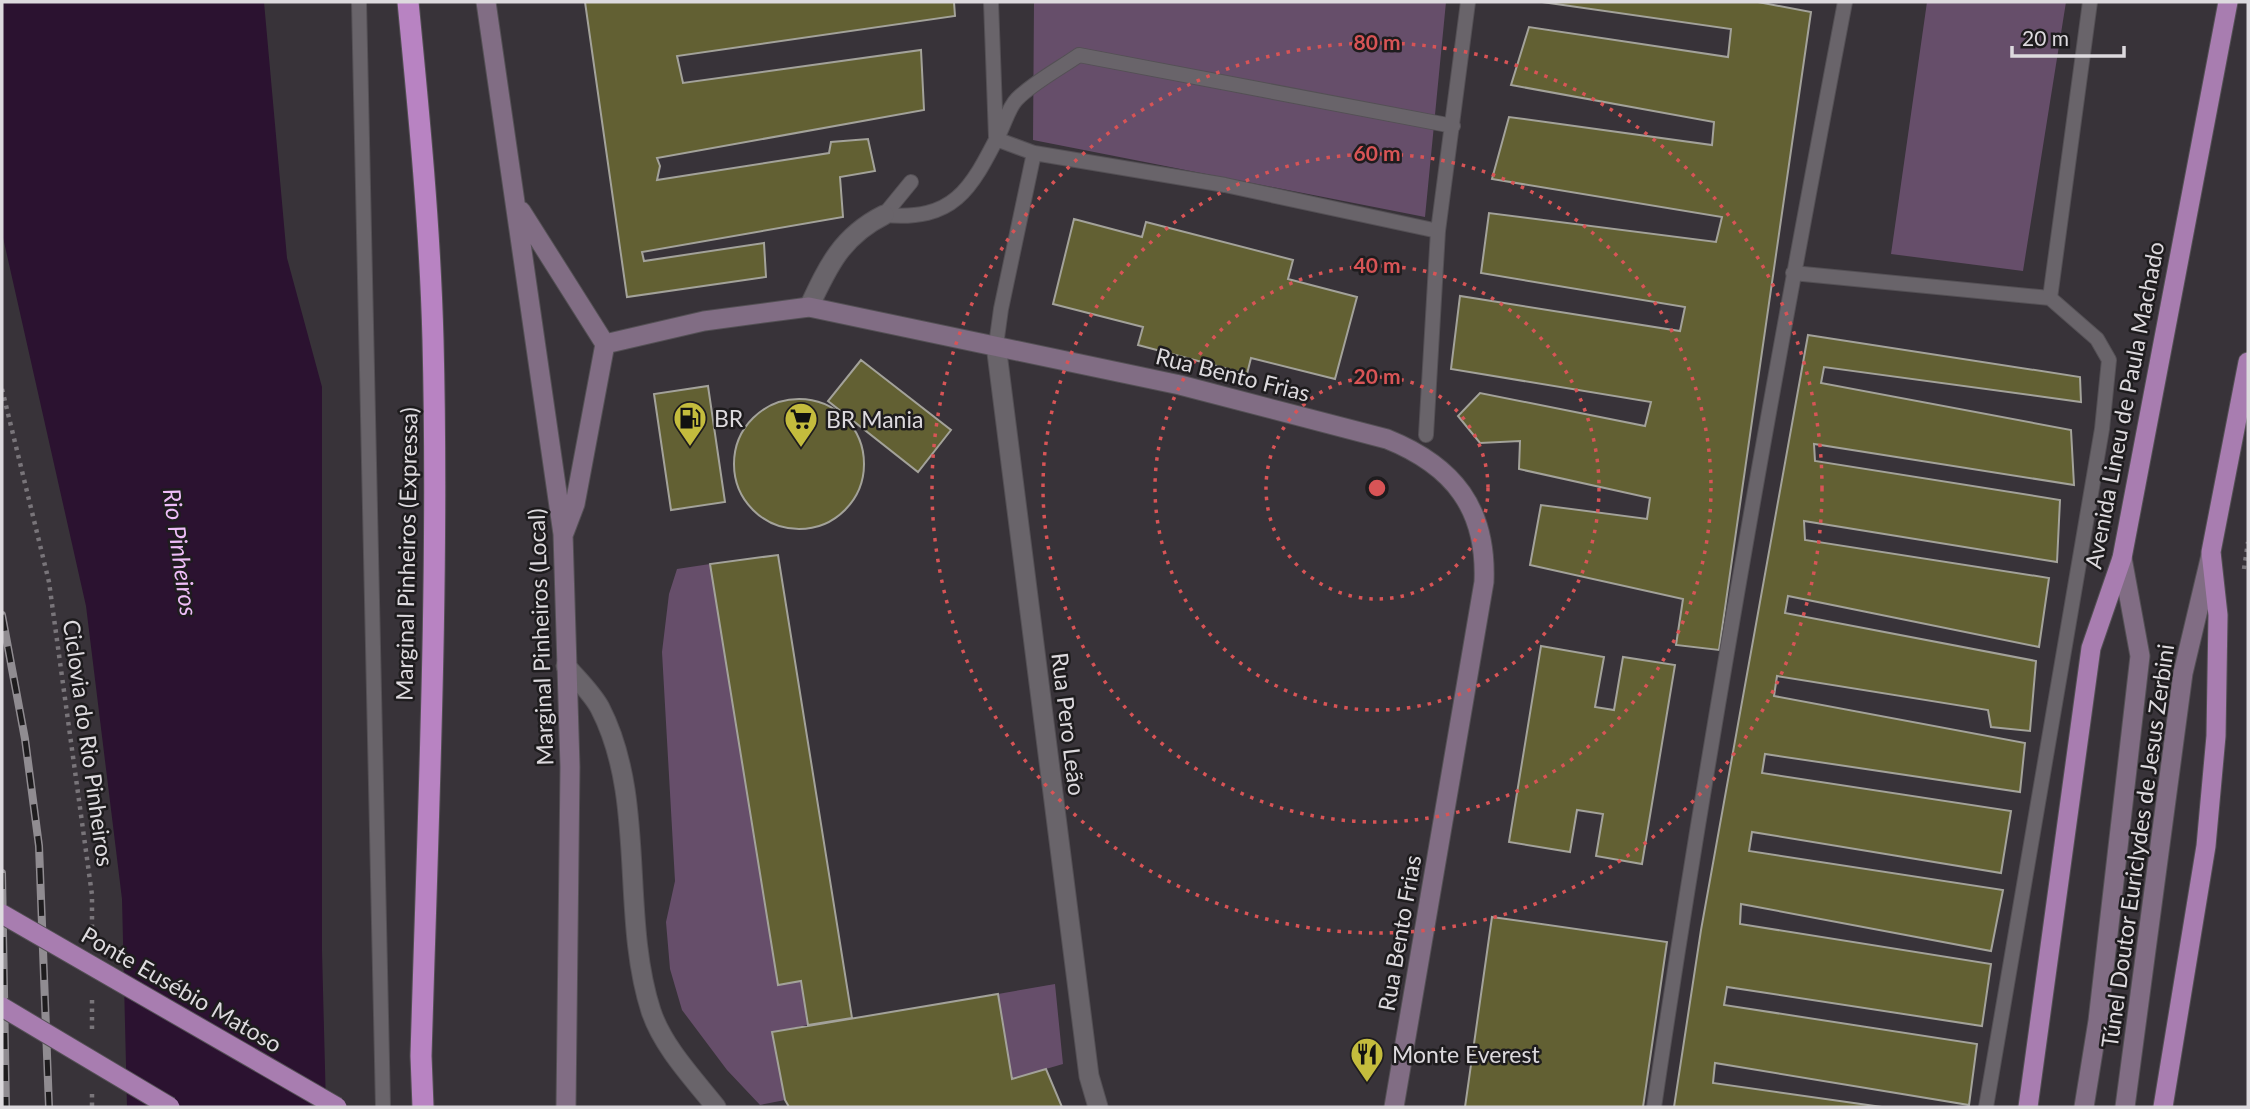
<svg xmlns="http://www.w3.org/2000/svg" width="2250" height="1109" font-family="Lato,sans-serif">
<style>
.green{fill:#664e6a}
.water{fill:#2b1230}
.building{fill:#626033;stroke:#a3a29a;stroke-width:2}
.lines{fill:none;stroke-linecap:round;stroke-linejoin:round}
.service-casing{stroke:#545055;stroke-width:16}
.minor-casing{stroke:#545055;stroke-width:21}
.secondary-casing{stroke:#545055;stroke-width:21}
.trunk-casing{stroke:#545055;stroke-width:21}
.motorway-casing{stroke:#545055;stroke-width:23}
.path{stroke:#79757a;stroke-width:4.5;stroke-dasharray:3.5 5;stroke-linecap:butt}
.service{stroke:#69646a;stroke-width:14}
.minor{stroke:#69646a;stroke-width:19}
.secondary{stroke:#816d84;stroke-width:19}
.trunk{stroke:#a87db0;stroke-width:19}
.motorway{stroke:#b883c2;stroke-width:21}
.rail-casing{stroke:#908c91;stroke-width:8}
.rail{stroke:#1e1c1e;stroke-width:5;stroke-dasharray:16;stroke-linecap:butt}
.trunk-bridge-casing{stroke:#545055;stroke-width:21;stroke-linecap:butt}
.trunk-bridge{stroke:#a87db0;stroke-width:19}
.ring{fill:none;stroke:#d85456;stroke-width:3.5;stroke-dasharray:3.5 7}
.labels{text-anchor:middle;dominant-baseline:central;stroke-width:5;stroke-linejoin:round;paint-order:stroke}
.street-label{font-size:23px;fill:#dddade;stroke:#1e1c1e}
.poi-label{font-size:23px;fill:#dddade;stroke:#1e1c1e;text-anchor:start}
.water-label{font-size:24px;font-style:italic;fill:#eebdf8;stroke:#1e1c1e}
.centre{fill:#d85456;stroke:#1e1c1e;stroke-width:3.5}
.ring-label{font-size:21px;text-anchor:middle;font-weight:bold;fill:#d85456;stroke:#1e1c1e;stroke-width:5;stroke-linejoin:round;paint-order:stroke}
</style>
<rect width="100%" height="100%" fill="#383339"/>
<path class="green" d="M 1034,2 L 1446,2 L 1425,217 L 1033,140 Z
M 1927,2 L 2066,2 L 2023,271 L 1891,254 Z
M 710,564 L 778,984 L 801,981 L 808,1025 L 772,1032 L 785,1100 L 760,1105 L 727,1070 L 682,1010 L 670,969 L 666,922 L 675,881 L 662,652 L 669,594 L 677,569 Z
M 1055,984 L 1063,1064 L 1012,1079 L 998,994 Z"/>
<path class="water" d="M 2,2 L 264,2 L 287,258 L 322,387 L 322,951 L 326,1107 L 127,1107 L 122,899 L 86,606 L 2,233 Z"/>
<path class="building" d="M 585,2 L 954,2 L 955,16 L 677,56 L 683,83 L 921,50 L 924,110 L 657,158 L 660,166 L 657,180 L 829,153 L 831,142 L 868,139 L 875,171 L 840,177 L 843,217 L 642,252 L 644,261 L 764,243 L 766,277 L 627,297 Z
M 1542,2 L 1758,2 L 1811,12 L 1719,650 L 1676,645 L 1683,599 L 1530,565 L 1541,505 L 1647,519 L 1650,498 L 1519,469 L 1520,441 L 1480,443 L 1458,416 L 1480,393 L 1645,426 L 1651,402 L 1451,369 L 1460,296 L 1680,331 L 1685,307 L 1481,273 L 1489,213 L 1716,242 L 1722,217 L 1492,179 L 1509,117 L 1712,145 L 1714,122 L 1511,85 L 1529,27 L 1728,57 L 1731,29 Z
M 1074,219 L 1142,237 L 1146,222 L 1293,260 L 1288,279 L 1357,297 L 1335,379 L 1251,358 L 1247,374 L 1138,345 L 1143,327 L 1053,304 Z
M 1808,335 L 2080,377 L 2081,402 L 1824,367 L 1821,383 L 2071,430 L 2074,485 L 1814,444 L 1815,461 L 2060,500 L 2057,562 L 1804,521 L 1805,540 L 2049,578 L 2039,647 L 1788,596 L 1785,613 L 2036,661 L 2030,731 L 1991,727 L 1988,710 L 1777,676 L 1774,696 L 2025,743 L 2020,792 L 1765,754 L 1762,773 L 2011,811 L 2001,873 L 1752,832 L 1749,851 L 2003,890 L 1991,951 L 1741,904 L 1740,924 L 1991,964 L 1982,1026 L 1727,987 L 1724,1005 L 1977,1044 L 1969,1105 L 1715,1063 L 1713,1083 L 1882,1107 L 1674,1107 L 1701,930 Z
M 861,360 L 951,430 L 918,472 L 828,401 Z
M 708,386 L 725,502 L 671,510 L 654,394 Z
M734 464a65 65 0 1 1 130 0a65 65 0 1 1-130 0Z
M 778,555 L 852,1018 L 808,1025 L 801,981 L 778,985 L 710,564 Z
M 1541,646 L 1604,657 L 1595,707 L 1614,710 L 1623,657 L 1675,665 L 1642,864 L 1596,856 L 1603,814 L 1577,810 L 1570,852 L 1509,842 Z
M 1492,917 L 1667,942 L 1643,1107 L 1465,1107 Z
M 998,994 L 1012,1079 L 1046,1069 L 1062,1107 L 789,1107 L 785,1100 L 772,1032 Z"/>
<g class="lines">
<defs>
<path id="service" d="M 359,2 L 383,1107
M 991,2 L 996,137
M 996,139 L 1034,153 L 1225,185 L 1438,231
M 884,215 C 954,221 970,191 1000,132 C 1005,122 1009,107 1017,99 C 1034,82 1059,69 1079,55 L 1453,126
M 884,215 L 911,182
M 1793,273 L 2050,298 L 2097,339 L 2109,360 L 2102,429 L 1986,1107
M 2050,298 L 2090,2
M 996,345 L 1001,309 L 1034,153
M 1426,435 L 1438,231 L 1468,2
M 1654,1107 C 1709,737 1775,369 1845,2"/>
<path id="minor" d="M 809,307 C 828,266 842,236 884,215
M 996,345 L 1089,1076 L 1098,1107
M 566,666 C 577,679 592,693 600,708 C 647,799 620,915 651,1011 C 663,1047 693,1078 716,1107"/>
<path id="secondary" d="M 486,2 L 563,534 L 570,767 L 566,1107
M 521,211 L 605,344 L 575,504 L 564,533
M 605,344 L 704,321 L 809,307 L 1180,385 L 1387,439 C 1454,466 1487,509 1484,582 L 1394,1107
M 2084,1107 L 2098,1021 L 2140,656 L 2122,558
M 2125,1107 L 2183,673 L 2211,555"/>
<path id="trunk" d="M 2028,1107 L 2091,648 L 2122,558 L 2228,2
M 2163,1107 L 2206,846 L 2216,736 L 2218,615 L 2211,552 L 2248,362"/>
<path id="motorway" d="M 408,2 C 419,114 430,227 433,340 C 439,579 428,817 421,1056 L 423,1107"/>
</defs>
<use href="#service" class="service-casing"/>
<use href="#minor" class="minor-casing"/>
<use href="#secondary" class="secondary-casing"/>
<use href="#trunk" class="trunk-casing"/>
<use href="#motorway" class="motorway-casing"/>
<path class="path" d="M 2,389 L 49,582 L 92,895 L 92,935
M 2244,569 L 2248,542
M 92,1000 L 92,1029
M 92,1094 L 92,1107"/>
<use href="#service" class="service"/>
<use href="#minor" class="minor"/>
<use href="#secondary" class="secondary"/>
<use href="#trunk" class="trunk"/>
<use href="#motorway" class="motorway"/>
<defs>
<path id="rail" d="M 2,615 L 25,739 L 39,846 L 49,1107
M 2,873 L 6,1107"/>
</defs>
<use href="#rail" class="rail-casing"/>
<use href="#rail" class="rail"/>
<defs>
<path id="trunk-bridge" d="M 2,914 L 337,1107
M 2,1007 L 170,1107"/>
</defs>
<use href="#trunk-bridge" class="trunk-bridge-casing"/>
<use href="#trunk-bridge" class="trunk-bridge"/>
</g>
<g class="ring">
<circle cx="1377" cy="488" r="111"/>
<circle cx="1377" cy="488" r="222"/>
<circle cx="1377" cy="488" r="334"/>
<circle cx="1377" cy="488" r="445"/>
</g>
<defs>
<symbol id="fuel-pin" viewBox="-11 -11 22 30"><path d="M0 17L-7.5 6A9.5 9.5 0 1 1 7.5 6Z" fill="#c4bc3d" stroke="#1e1c1e"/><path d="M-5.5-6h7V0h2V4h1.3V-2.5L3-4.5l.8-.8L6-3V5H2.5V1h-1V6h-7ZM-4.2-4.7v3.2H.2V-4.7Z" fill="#111"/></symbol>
<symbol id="supermarket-pin" viewBox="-11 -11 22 30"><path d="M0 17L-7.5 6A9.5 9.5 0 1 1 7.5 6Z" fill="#c4bc3d" stroke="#1e1c1e"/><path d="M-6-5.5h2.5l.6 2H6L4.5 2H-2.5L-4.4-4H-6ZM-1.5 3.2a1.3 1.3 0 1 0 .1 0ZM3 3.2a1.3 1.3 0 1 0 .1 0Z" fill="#111"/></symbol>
<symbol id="restaurant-pin" viewBox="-11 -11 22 30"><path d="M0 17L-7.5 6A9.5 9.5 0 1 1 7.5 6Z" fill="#c4bc3d" stroke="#1e1c1e"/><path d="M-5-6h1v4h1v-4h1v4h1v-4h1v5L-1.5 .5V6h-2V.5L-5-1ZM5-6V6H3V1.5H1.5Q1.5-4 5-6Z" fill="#111"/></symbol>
</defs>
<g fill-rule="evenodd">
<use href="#fuel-pin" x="671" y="399" width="38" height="52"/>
<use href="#supermarket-pin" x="782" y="400" width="38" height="52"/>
<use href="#restaurant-pin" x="1348" y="1035" width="38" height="52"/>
</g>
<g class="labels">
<g class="street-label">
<text transform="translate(1233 374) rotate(14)">Rua Bento Frias</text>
<text transform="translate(2124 405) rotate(-79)">Avenida Lineu de Paula Machado</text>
<text transform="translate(406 554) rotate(-89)">Marginal Pinheiros (Expressa)</text>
<text transform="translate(540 637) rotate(-92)">Marginal Pinheiros (Local)</text>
<text transform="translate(1069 724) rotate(83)">Rua Pero Leão</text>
<text transform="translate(89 743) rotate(82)">Ciclovia do Rio Pinheiros</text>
<text transform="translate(2137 846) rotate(-82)">Túnel Doutor Euriclydes de Jesus Zerbini</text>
<text transform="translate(1399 933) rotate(-80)">Rua Bento Frias</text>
<text transform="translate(182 989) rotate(30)">Ponte Eusébio Matoso</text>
</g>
<g class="poi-label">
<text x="714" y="418">BR</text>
<text x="826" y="419">BR Mania</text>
<text x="1392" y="1054">Monte Everest</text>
</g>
<g class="water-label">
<text transform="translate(181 552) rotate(82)">Rio Pinheiros</text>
</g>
</g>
<circle cx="1377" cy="488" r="10" class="centre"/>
<g class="ring-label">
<text x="1377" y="50">80 m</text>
<text x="1377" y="161">60 m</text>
<text x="1377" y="273">40 m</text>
<text x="1377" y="384">20 m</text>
</g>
<rect width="2250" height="1109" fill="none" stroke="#dddade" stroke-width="7"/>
<path d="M2012 46v10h112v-10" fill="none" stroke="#dddade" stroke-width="3.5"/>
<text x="2022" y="46" font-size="21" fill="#dddade" stroke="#1e1c1e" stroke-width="5" paint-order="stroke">20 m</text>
</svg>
